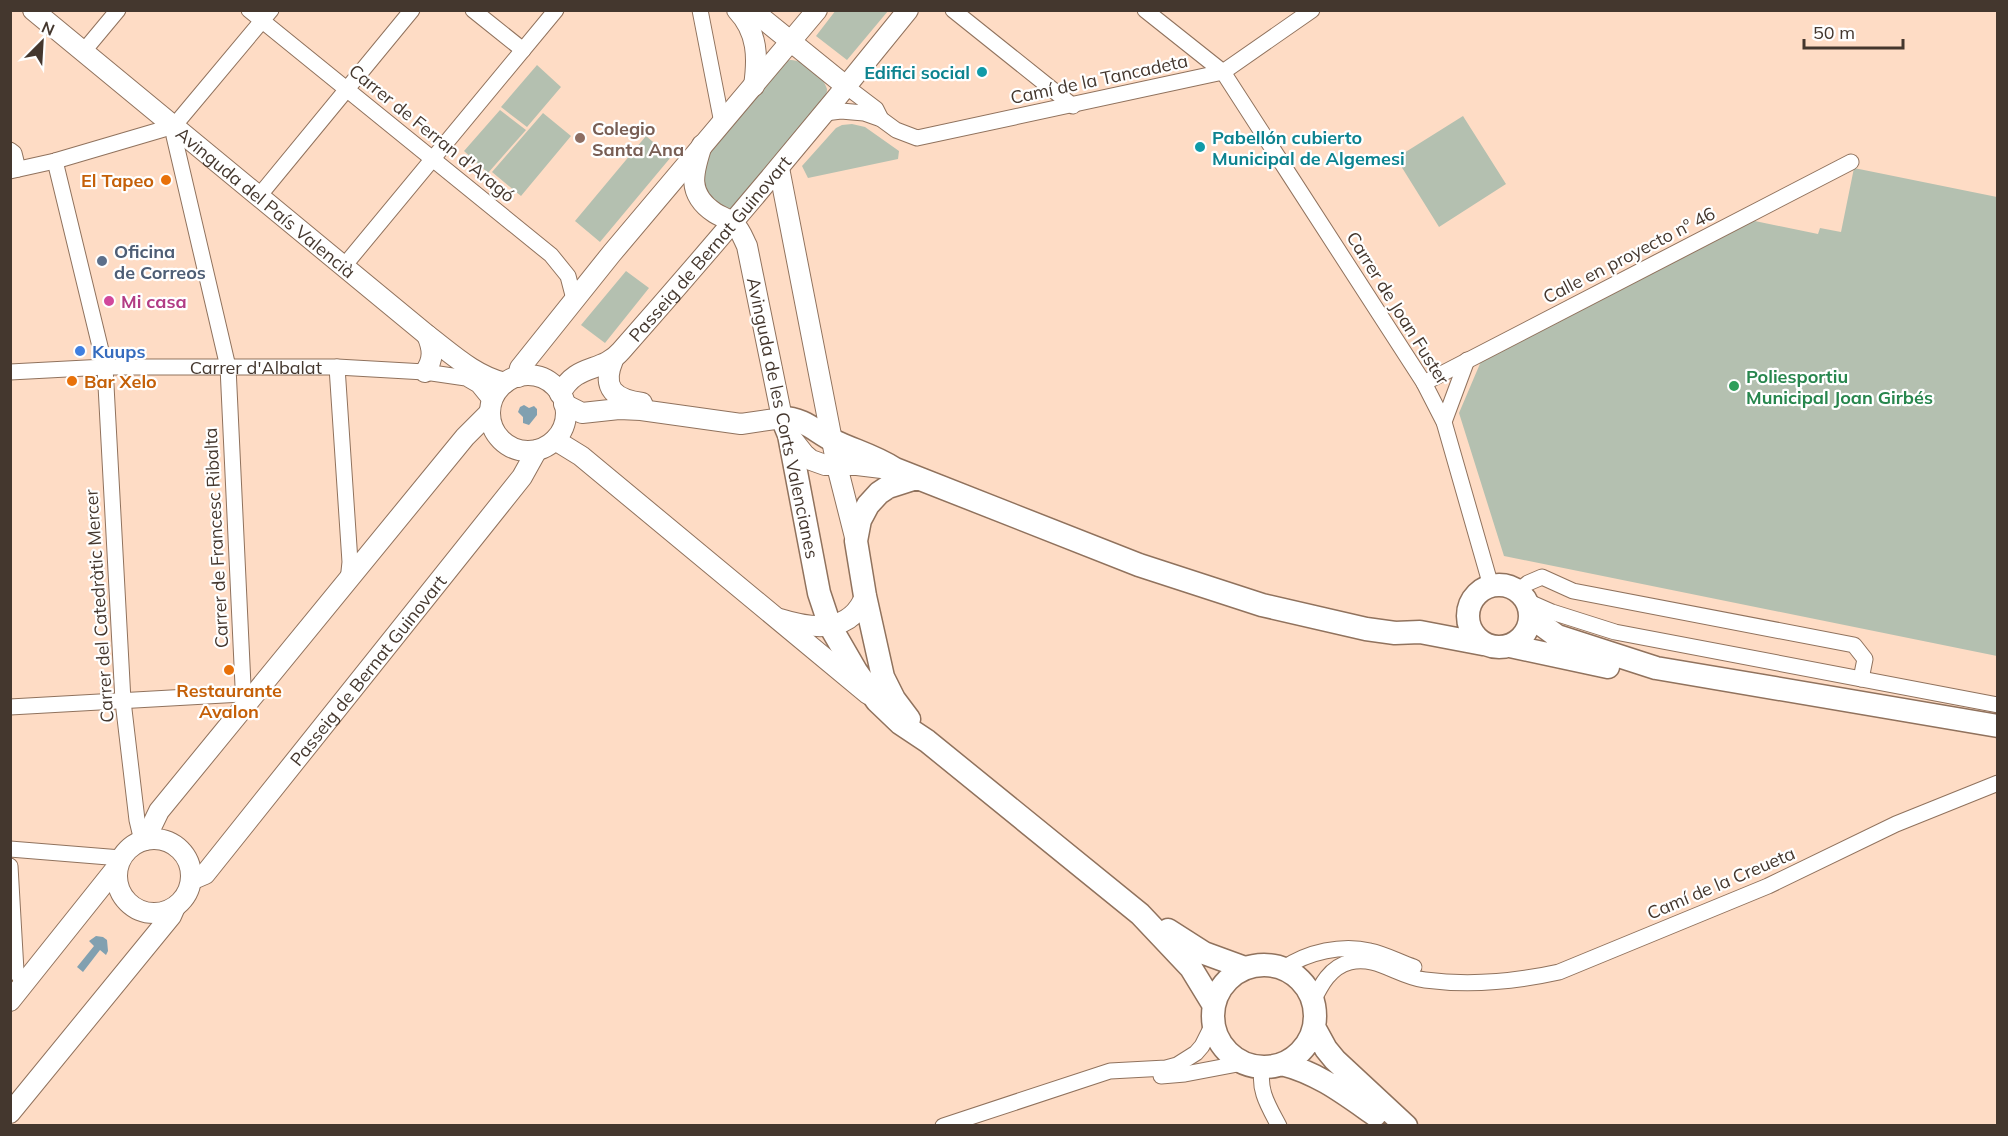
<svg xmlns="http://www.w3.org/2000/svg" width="2008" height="1136" font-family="Mulish,sans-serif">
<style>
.green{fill:#b4c0b0}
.water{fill:#81a0b0}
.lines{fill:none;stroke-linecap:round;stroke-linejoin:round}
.minor-casing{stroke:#90725d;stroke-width:17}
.tertiary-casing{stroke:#90725d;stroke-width:22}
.secondary-casing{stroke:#90725d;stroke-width:25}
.minor{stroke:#fff;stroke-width:15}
.tertiary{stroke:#fff;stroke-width:20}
.secondary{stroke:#fff;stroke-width:22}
.culture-dot{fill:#0f9aa8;stroke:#fff;stroke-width:2}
.education-dot{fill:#8d6e63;stroke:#fff;stroke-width:2}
.food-dot{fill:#e8710a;stroke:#fff;stroke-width:2}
.service-dot{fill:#5c6f8a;stroke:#fff;stroke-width:2}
.hotel-dot{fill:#d1479c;stroke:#fff;stroke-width:2}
.shop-dot{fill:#3f7fe0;stroke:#fff;stroke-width:2}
.leisure-dot{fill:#2e9e5b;stroke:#fff;stroke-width:2}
.labels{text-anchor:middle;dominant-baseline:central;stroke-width:4.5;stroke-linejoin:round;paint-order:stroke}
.culture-label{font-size:18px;font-weight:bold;fill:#0d838f;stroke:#fff;text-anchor:end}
.street-label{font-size:18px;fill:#44372e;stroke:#fff}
.education-label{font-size:18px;font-weight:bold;fill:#785e54;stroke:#fff;text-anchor:start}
.food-label{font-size:18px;font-weight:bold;fill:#c56008;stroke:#fff;text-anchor:end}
.service-label{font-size:18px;font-weight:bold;fill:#4e5e75;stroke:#fff;text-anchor:start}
.hotel-label{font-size:18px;font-weight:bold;fill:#b23c85;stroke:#fff;text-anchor:start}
.shop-label{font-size:18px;font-weight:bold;fill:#366cbe;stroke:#fff;text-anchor:start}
.leisure-label{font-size:18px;font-weight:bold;fill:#27864d;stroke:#fff;text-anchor:start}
</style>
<rect width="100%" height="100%" fill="#fedcc5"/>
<path class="green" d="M 836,10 L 888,10 L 888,11 L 847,60 L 816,36 Z
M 790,60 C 802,59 824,76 827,89 C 827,92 826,95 826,99 L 732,208 L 725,208 L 706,196 L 702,171 L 707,157 L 785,62 Z
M 537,65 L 561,87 L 527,127 L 501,107 Z
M 500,110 L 526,130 L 488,173 L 464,151 Z
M 543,113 L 571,136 L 521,196 L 492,172 Z
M 1463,116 L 1506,184 L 1439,227 L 1396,158 Z
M 852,124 L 865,127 L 899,151 L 898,159 L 808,178 L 802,166 L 836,128 L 842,125 Z
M 646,136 L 671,157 L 600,242 L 575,221 Z
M 1854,168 L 1997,197 L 1997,656 L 1504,556 L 1459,413 L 1482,359 L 1750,220 L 1818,234 L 1820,228 L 1841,232 Z
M 626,271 L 649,288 L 605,343 L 581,325 Z"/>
<path class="water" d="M 524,405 L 529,408 L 534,406 L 537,409 L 537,415 L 529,425 L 523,423 L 523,417 L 518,412 L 520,407 Z
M 96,936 L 103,937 L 107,940 L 108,951 L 106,955 L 100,950 L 83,972 L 77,967 L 94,946 L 89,941 Z"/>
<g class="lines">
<defs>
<g id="minor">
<path d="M 249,10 L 551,255 L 568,276 L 574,299"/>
<path d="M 473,10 L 523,50"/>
<path d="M 700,10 L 722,123"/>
<path d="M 953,10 L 1073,106"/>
<path d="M 1145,10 L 1223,72 L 1424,383 L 1444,422 L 1491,586"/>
<path d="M 83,52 L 118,10"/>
<path d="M 847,87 L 876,109 L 881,119"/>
<path d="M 825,113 L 841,111 L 864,113 L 881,119 L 896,130 L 917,138 L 1223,72 L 1312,10"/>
<path d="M 174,126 L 174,136 L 228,367 L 244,707"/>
<path d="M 10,150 L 14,153 L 18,169"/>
<path d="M 55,161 L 105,367 L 123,701 L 137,820 L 142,841"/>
<path d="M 10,171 L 55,161 L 174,126 L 271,10"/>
<path d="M 259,196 L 412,10"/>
<path d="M 344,266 L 556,10"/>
<path d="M 337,367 L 350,562 L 348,581"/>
<path id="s1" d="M 10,372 L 105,367 L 337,367 L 425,372 L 466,378 L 478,385 L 491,401"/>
<path d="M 1424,383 L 1851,162"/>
<path d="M 1444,422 L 1467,360"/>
<path d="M 1518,591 L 1528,583 L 1542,577 L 1573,591 L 1854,645 L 1865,659 L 1861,679"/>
<path d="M 1527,601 L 1552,612 L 1615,632 L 1998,705"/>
<path d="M 10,707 L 242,694"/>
<path d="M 10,849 L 121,858"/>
<path d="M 10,866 L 16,971 L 24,984"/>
<path d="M 1284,968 C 1308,952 1342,944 1370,951 C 1385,954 1399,962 1414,967"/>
<path d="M 1313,1001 C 1321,985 1330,967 1350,962 C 1376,955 1399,977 1425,980 C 1471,986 1514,982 1559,972 L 1768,886 L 1896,824 L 1998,783"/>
<path d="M 1263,1067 C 1257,1089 1269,1107 1279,1126"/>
<path d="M 1161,1076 L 1185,1074 L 1243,1063"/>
<path d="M 943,1126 L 1110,1071 L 1166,1068 L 1177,1065 L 1196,1053 L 1202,1046 L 1213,1024"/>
</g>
<g id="tertiary">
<path id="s2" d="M 33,10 L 427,335 C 452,354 475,376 505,383"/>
<path d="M 737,10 C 758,32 758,58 754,86"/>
<path d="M 752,10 L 847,87"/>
<path d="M 779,168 L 837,466 L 856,541"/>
<path d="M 613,360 C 601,389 615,399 642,403"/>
<path d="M 425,372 C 434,359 433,349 427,335"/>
<circle cx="528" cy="413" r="38"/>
<path d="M 518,377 L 520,368 L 612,253 L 817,10"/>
<path id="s3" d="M 560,394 C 577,362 601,374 621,351 C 719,240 815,126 908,10"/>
<path d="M 564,404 L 582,413 L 619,409 L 641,410 L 741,424 L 782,418 L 747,246 C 743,238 741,231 735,225 C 730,219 721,217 715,213 C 686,194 693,172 702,145"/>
<path d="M 789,435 L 804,454 L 811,460 L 825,465 L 857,465 L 890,469"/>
<path d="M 555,440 L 581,456 L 868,694"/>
<path d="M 780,619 C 812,629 851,634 865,596"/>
<circle cx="154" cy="876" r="37"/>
<path d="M 145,840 L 159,811 L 465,437 L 490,412"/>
<path id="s4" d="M 191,880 L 205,874 L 522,477 L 537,450"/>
<path d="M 10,1001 L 117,867"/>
<path d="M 10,1113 L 171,916 L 175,907"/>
</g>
<path id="secondary" d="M1468 616a31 31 0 1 1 62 0a31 31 0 1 1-62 0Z
M 1531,617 L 1557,636 L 1656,668 L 1998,726
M 1510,646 L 1608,667
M 909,719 L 894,699 L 883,677 L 865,596 L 856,541 L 860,520 L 868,505 L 879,493 L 888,487 L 916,478
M 1168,930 L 1204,953 L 1245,968
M1213 1016a51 51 0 1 1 102 0a51 51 0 1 1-102 0Z
M 1213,1004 L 1191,968 L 1140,914 L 927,741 L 900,723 L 877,701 L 856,671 L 830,626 L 819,593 L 789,435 L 782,418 C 804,418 816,432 834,441 C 855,451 875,456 895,469 L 1139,565 L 1262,605 L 1366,629 L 1395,633 L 1420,632 L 1483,644
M 1314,1027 L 1326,1049 L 1335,1060 L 1406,1126
M 1282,1064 C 1318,1073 1345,1094 1375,1115"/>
</defs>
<use href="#minor" class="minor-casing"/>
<use href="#tertiary" class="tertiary-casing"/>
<use href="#secondary" class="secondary-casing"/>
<use href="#minor" class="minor"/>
<use href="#tertiary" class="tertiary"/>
<use href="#secondary" class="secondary"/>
</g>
<g class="culture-dot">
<circle cx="982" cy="72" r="6"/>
<circle cx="1200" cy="147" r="6"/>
</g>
<circle class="education-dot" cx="580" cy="138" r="6"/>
<g class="food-dot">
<circle cx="166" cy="180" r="6"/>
<circle cx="72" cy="381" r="6"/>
<circle cx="229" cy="670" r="6"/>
</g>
<circle class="service-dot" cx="102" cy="261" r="6"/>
<circle class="hotel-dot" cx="109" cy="301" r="6"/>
<circle class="shop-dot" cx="80" cy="351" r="6"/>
<circle class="leisure-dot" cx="1734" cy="386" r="6"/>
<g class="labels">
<g class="culture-label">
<text x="970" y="72">Edifici social</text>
<text x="1212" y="137" text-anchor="start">Pabellón cubierto<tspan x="1212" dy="21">Municipal de Algemesi</tspan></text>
</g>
<g class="street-label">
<text transform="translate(1099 79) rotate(-12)">Camí de la Tancadeta</text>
<text transform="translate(432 133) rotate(39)">Carrer de Ferran d'Aragó</text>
<text stroke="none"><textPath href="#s2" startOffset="302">Avinguda del País Valencià</textPath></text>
<text stroke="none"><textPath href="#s3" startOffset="212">Passeig de Bernat Guinovart</textPath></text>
<text transform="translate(1629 255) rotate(-27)">Calle en proyecto nº 46</text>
<text transform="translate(1398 308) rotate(58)">Carrer de Joan Fuster</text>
<text stroke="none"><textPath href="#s1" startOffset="246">Carrer d'Albalat</textPath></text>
<text transform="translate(783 418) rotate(78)">Avinguda de les Corts Valencianes</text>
<text transform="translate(216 538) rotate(-93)">Carrer de Francesc Ribalta</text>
<text transform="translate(99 606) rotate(-94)">Carrer del Catedràtic Mercer</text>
<text stroke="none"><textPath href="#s4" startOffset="276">Passeig de Bernat Guinovart</textPath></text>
<text transform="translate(1721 883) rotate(-23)">Camí de la Creueta</text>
</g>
<g class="education-label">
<text x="592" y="128">Colegio<tspan x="592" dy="21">Santa Ana</tspan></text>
</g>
<g class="food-label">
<text x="154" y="180">El Tapeo</text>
<text x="84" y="381" text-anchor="start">Bar Xelo</text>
<text x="229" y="690" text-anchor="middle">Restaurante<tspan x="229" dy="21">Avalon</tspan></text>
</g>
<g class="service-label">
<text x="114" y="251">Oficina<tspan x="114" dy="21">de Correos</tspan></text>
</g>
<g class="hotel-label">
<text x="121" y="301">Mi casa</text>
</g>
<g class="shop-label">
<text x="92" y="351">Kuups</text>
</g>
<g class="leisure-label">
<text x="1746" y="376">Poliesportiu<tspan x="1746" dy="21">Municipal Joan Girbés</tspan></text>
</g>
</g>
<rect width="2008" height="1136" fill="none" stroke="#44372e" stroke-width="24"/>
<g transform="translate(42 42) rotate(24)" stroke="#ffffff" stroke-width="4.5" paint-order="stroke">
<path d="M0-4.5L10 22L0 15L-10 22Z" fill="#44372e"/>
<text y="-9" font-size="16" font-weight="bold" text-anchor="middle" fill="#44372e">N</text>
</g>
<path d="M1804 39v9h99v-9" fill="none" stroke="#44372e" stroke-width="3"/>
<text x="1813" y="39" font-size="18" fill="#44372e" stroke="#ffffff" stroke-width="4.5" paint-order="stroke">50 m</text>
</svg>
